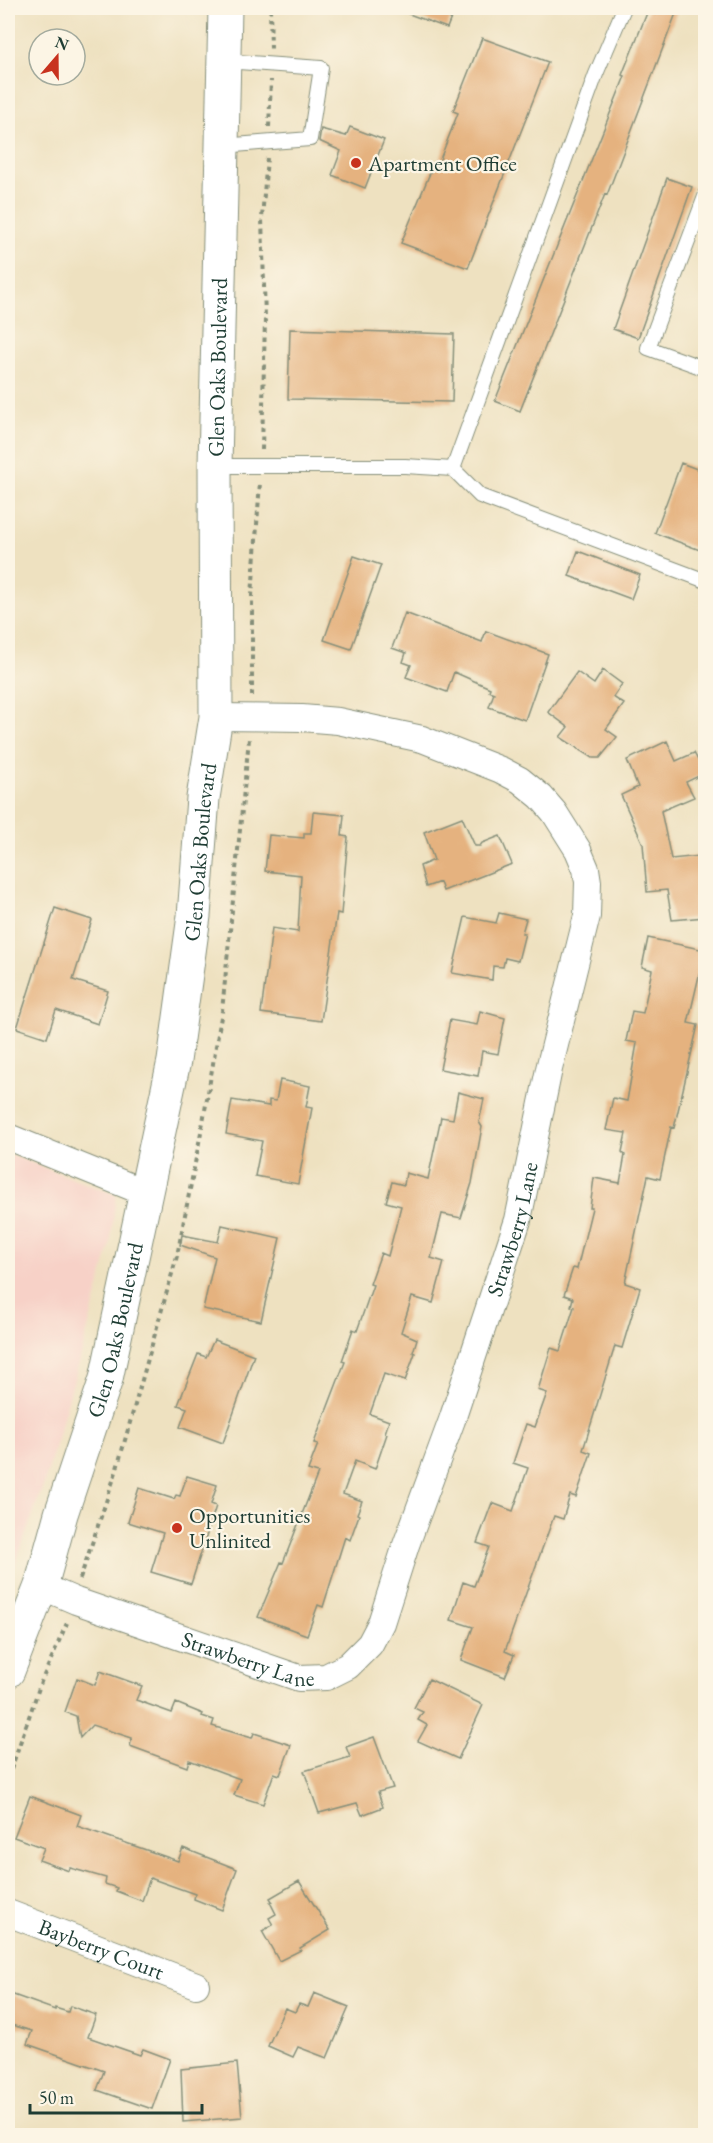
<svg xmlns="http://www.w3.org/2000/svg" width="713" height="2143" font-family="'EB Garamond',serif">
<style>
.built{fill:#f7d1c7}
.building{fill:#e5b27f}
.lines{fill:none;stroke-linecap:round;stroke-linejoin:round}
.lane-casing{stroke:#868f7a;stroke-width:16}
.street-casing{stroke:#868f7a;stroke-width:28}
.secondary-casing{stroke:#868f7a;stroke-width:35}
.path{stroke:#868f7a;stroke-width:4;stroke-dasharray:4.5 4.5;stroke-linecap:butt}
.lane{stroke:#fff;stroke-width:14}
.street{stroke:#fff;stroke-width:26}
.secondary{stroke:#fff;stroke-width:33}
.poi-dot{fill:#c8321e;stroke:#fcf5e5;stroke-width:2}
.labels{text-anchor:middle;dominant-baseline:central;stroke-width:4.5;stroke-linejoin:round;paint-order:stroke}
.poi-label{font-size:22px;fill:#1f3d34;stroke:#fcf5e5;text-anchor:start}
.street-label{font-size:22px;fill:#1f3d34;stroke:#fcf5e5}
</style>
<rect width="100%" height="100%" fill="#fcf5e5"/>
<filter id="ink" filterUnits="userSpaceOnUse"><feTurbulence type="fractalNoise" baseFrequency=".0167" numOctaves="2"/><feDisplacementMap in="SourceGraphic" scale="12" xChannelSelector="R" yChannelSelector="G"/><feConvolveMatrix kernelMatrix="1 2 1 2 8 2 1 2 1" color-interpolation-filters="sRGB"/></filter>
<filter id="wash" filterUnits="userSpaceOnUse"><feTurbulence type="fractalNoise" baseFrequency=".008" numOctaves="4" result="noise"/><feDisplacementMap in="SourceGraphic" scale="24" xChannelSelector="R" yChannelSelector="G"/><feGaussianBlur stdDeviation="1.35" result="paint"/><feColorMatrix in="noise" values="0 0 0 0 0 0 0 0 0 0 0 0 0 0 0 0 0 1.4 0 .05"/><feComposite in="paint" operator="in"/></filter>
<g filter="url(#wash)">
<rect width="100%" height="100%" fill="#eee1c0"/>
<path class="built" d="M 8,1154 L 116,1195 L 110,1246 L 79,1362 L 46,1477 L 8,1585 Z"/>
<g id="blocks">
<path class="building" d="M 398,8 L 455,8 L 447,28 L 398,10 Z
M 649,8 L 678,8 L 607,195 L 605,194 L 520,411 L 495,401 L 625,76 L 622,75 Z
M 482,38 L 548,62 L 468,268 L 401,243 L 433,166 L 437,167 L 458,113 L 453,111 Z
M 350,127 L 384,140 L 365,188 L 332,175 L 341,151 L 319,141 L 321,129 L 346,136 Z
M 667,178 L 692,187 L 638,338 L 613,329 Z
M 290,329 L 454,334 L 452,402 L 288,399 Z
M 681,463 L 705,472 L 705,552 L 655,533 Z
M 578,551 L 640,575 L 631,599 L 569,576 Z
M 354,556 L 381,565 L 351,649 L 324,640 Z
M 405,613 L 482,642 L 486,631 L 548,654 L 525,720 L 489,707 L 494,693 L 489,691 L 490,688 L 454,672 L 447,692 L 406,677 L 411,665 L 403,662 L 406,653 L 392,648 Z
M 603,670 L 622,684 L 613,697 L 624,704 L 606,729 L 617,737 L 600,758 L 593,758 L 560,737 L 568,727 L 548,712 L 577,672 L 594,684 Z
M 667,741 L 676,761 L 694,753 L 705,773 L 686,782 L 694,797 L 661,811 L 671,859 L 700,856 L 705,889 L 705,917 L 672,920 L 667,890 L 647,892 L 643,844 L 621,795 L 638,787 L 627,760 Z
M 313,812 L 344,815 L 342,836 L 348,837 L 341,914 L 337,913 L 321,1021 L 261,1013 L 272,928 L 298,932 L 301,875 L 265,871 L 269,835 L 304,838 L 304,833 L 311,833 Z
M 462,817 L 475,846 L 480,846 L 482,843 L 500,836 L 512,864 L 443,891 L 440,882 L 426,887 L 420,866 L 434,860 L 424,832 Z
M 55,908 L 92,920 L 73,980 L 108,991 L 98,1024 L 56,1010 L 47,1038 L 17,1028 Z
M 499,913 L 526,919 L 522,933 L 525,933 L 518,961 L 505,958 L 503,967 L 493,966 L 492,980 L 452,973 L 465,917 L 496,923 Z
M 648,938 L 705,950 L 688,1023 L 698,1025 L 674,1128 L 671,1127 L 660,1179 L 648,1176 L 625,1283 L 640,1288 L 622,1348 L 615,1346 L 583,1450 L 591,1453 L 576,1497 L 570,1495 L 563,1519 L 554,1516 L 505,1651 L 514,1655 L 505,1677 L 461,1660 L 473,1627 L 451,1620 L 463,1582 L 474,1586 L 489,1547 L 477,1543 L 492,1503 L 513,1511 L 528,1468 L 513,1463 L 526,1424 L 535,1427 L 547,1393 L 538,1390 L 551,1348 L 560,1351 L 574,1307 L 571,1306 L 573,1298 L 564,1295 L 573,1268 L 577,1269 L 592,1208 L 590,1208 L 594,1178 L 620,1183 L 625,1155 L 622,1152 L 626,1133 L 606,1130 L 613,1098 L 627,1101 L 637,1043 L 626,1041 L 632,1011 L 643,1013 L 652,970 L 642,967 Z
M 480,1011 L 505,1018 L 498,1054 L 482,1051 L 478,1076 L 440,1069 L 450,1020 L 477,1025 Z
M 280,1080 L 310,1086 L 306,1107 L 312,1108 L 298,1184 L 255,1176 L 262,1141 L 226,1134 L 232,1100 L 269,1106 L 269,1100 L 276,1101 Z
M 458,1092 L 484,1099 L 479,1122 L 482,1127 L 472,1183 L 461,1218 L 442,1214 L 431,1258 L 444,1262 L 433,1303 L 412,1297 L 401,1332 L 417,1339 L 413,1352 L 415,1353 L 405,1381 L 384,1374 L 370,1414 L 389,1421 L 385,1433 L 387,1434 L 375,1469 L 355,1461 L 343,1494 L 362,1501 L 357,1514 L 359,1515 L 350,1540 L 345,1537 L 323,1607 L 318,1605 L 307,1635 L 258,1617 L 281,1562 L 283,1563 L 318,1473 L 308,1470 L 318,1444 L 314,1443 L 345,1362 L 342,1361 L 353,1329 L 357,1331 L 373,1285 L 370,1284 L 381,1253 L 388,1256 L 401,1206 L 386,1202 L 392,1182 L 404,1185 L 406,1173 L 428,1179 L 441,1117 L 453,1119 Z
M 222,1225 L 280,1238 L 261,1321 L 203,1309 L 215,1257 L 180,1245 L 182,1235 L 218,1242 Z
M 214,1340 L 254,1355 L 223,1443 L 180,1427 L 187,1408 L 178,1405 L 198,1354 L 206,1357 Z
M 187,1476 L 217,1485 L 211,1504 L 216,1506 L 191,1584 L 151,1572 L 163,1533 L 128,1522 L 139,1488 L 174,1499 L 176,1495 L 180,1496 Z
M 100,1671 L 142,1686 L 136,1700 L 172,1713 L 176,1703 L 203,1714 L 202,1716 L 214,1720 L 212,1726 L 252,1738 L 254,1733 L 291,1745 L 280,1775 L 274,1773 L 263,1804 L 234,1795 L 240,1779 L 189,1760 L 187,1767 L 130,1746 L 132,1738 L 92,1725 L 80,1738 L 76,1716 L 65,1712 L 77,1678 L 95,1685 Z
M 429,1679 L 483,1705 L 458,1759 L 418,1741 L 427,1725 L 418,1720 L 423,1712 L 414,1708 Z
M 374,1737 L 393,1788 L 378,1792 L 383,1807 L 362,1815 L 357,1803 L 319,1813 L 304,1771 L 350,1757 L 346,1747 Z
M 30,1796 L 81,1815 L 77,1826 L 178,1861 L 183,1848 L 237,1869 L 222,1910 L 194,1899 L 195,1894 L 150,1878 L 142,1901 L 116,1891 L 117,1888 L 105,1884 L 106,1878 L 70,1868 L 69,1871 L 39,1860 L 44,1848 L 14,1837 Z
M 299,1881 L 330,1930 L 300,1948 L 301,1950 L 279,1961 L 262,1931 L 273,1925 L 269,1918 L 276,1914 L 270,1902 L 272,1901 L 270,1898 Z
M 8,1993 L 55,2010 L 55,2008 L 68,2012 L 70,2006 L 96,2015 L 88,2037 L 140,2055 L 143,2049 L 170,2059 L 152,2109 L 97,2090 L 104,2071 L 27,2044 L 32,2031 L 8,2024 Z
M 314,1993 L 349,2007 L 327,2058 L 298,2047 L 293,2057 L 268,2046 L 285,2008 L 295,2012 L 299,2004 L 308,2007 Z
M 237,2063 L 242,2117 L 183,2122 L 181,2069 Z"/>
</g>
</g>
<g filter="url(#ink)">
<use href="#blocks" fill-opacity="0" stroke="#868f7a" stroke-width="1.5"/>
<g class="lines">
<defs>
<path id="lane" d="M 222,146 L 310,139 L 321,68 L 224,61
M 706,194 L 648,348 L 706,369
M 215,466 L 405,466 L 453,469 L 596,74 L 624,8
M 453,469 L 480,496 L 706,581"/>
<g id="street">
<path d="M 8,1137 L 146,1193"/>
<path id="s1" d="M 41,1586 L 76,1601 L 299,1678 L 326,1677 L 348,1666 L 370,1644 L 381,1623 L 406,1545 L 452,1420 L 518,1220 L 549,1069 L 587,916 L 588,882 L 586,869 L 578,850 L 554,812 L 541,797 L 520,780 L 501,770 L 422,739 L 338,721 L 302,718 L 216,717"/>
<path id="s2" d="M 8,1913 L 196,1985"/>
</g>
<g id="secondary">
<path id="s3" d="M 8,1671 L 41,1586 L 61,1514 L 106,1379 L 174,1061 L 194,916 L 203,798 L 216,717 L 215,466 L 225,8"/>
</g>
</defs>
<use href="#lane" class="lane-casing"/>
<use href="#street" class="street-casing"/>
<use href="#secondary" class="secondary-casing"/>
<path class="path" d="M 270,8 L 271,49
M 269,127 L 271,80
M 262,450 L 265,318 L 262,218 L 267,158
M 252,696 L 252,596 L 260,482
M 80,1579 L 116,1472 L 177,1256 L 203,1122 L 222,1011 L 249,739
M 8,1778 L 41,1682 L 67,1623"/>
<use href="#lane" class="lane"/>
<use href="#street" class="street"/>
<use href="#secondary" class="secondary"/>
</g>
</g>
<g class="poi-dot">
<circle cx="356" cy="163" r="6"/>
<circle cx="177" cy="1528" r="6"/>
</g>
<g class="labels">
<g class="poi-label">
<text x="368" y="163">Apartment Office</text>
<text x="189" y="1515">Opportunities<tspan x="189" dy="25">Unlinited</tspan></text>
</g>
<g class="street-label">
<text stroke="none"><textPath href="#s3" startOffset="1330">Glen Oaks Boulevard</textPath></text>
<text stroke="none"><textPath href="#s3" startOffset="844">Glen Oaks Boulevard</textPath></text>
<text stroke="none"><textPath href="#s1" startOffset="796">Strawberry Lane</textPath></text>
<text stroke="none"><textPath href="#s3" startOffset="358">Glen Oaks Boulevard</textPath></text>
<text stroke="none"><textPath href="#s1" startOffset="220">Strawberry Lane</textPath></text>
<text stroke="none"><textPath href="#s2" startOffset="100">Bayberry Court</textPath></text>
</g>
</g>
<rect width="713" height="2143" fill="none" stroke="#fcf5e5" stroke-width="30"/>
<g transform="translate(57 57) rotate(20)"><circle r="28" fill="#fcf5e5" stroke="#a4ab9e" stroke-width="1.5"/>
<path d="M0-4.5L10 22L0 15L-10 22Z" fill="#c8321e"/>
<text y="-9" font-size="16" font-weight="bold" text-anchor="middle" fill="#1f3d34">N</text>
</g>
<path d="M30 2104v9h172v-9" fill="none" stroke="#1f3d34" stroke-width="3"/>
<text x="39" y="2104" font-size="18" fill="#1f3d34" stroke="#fcf5e5" stroke-width="4.5" paint-order="stroke">50 m</text>
</svg>
